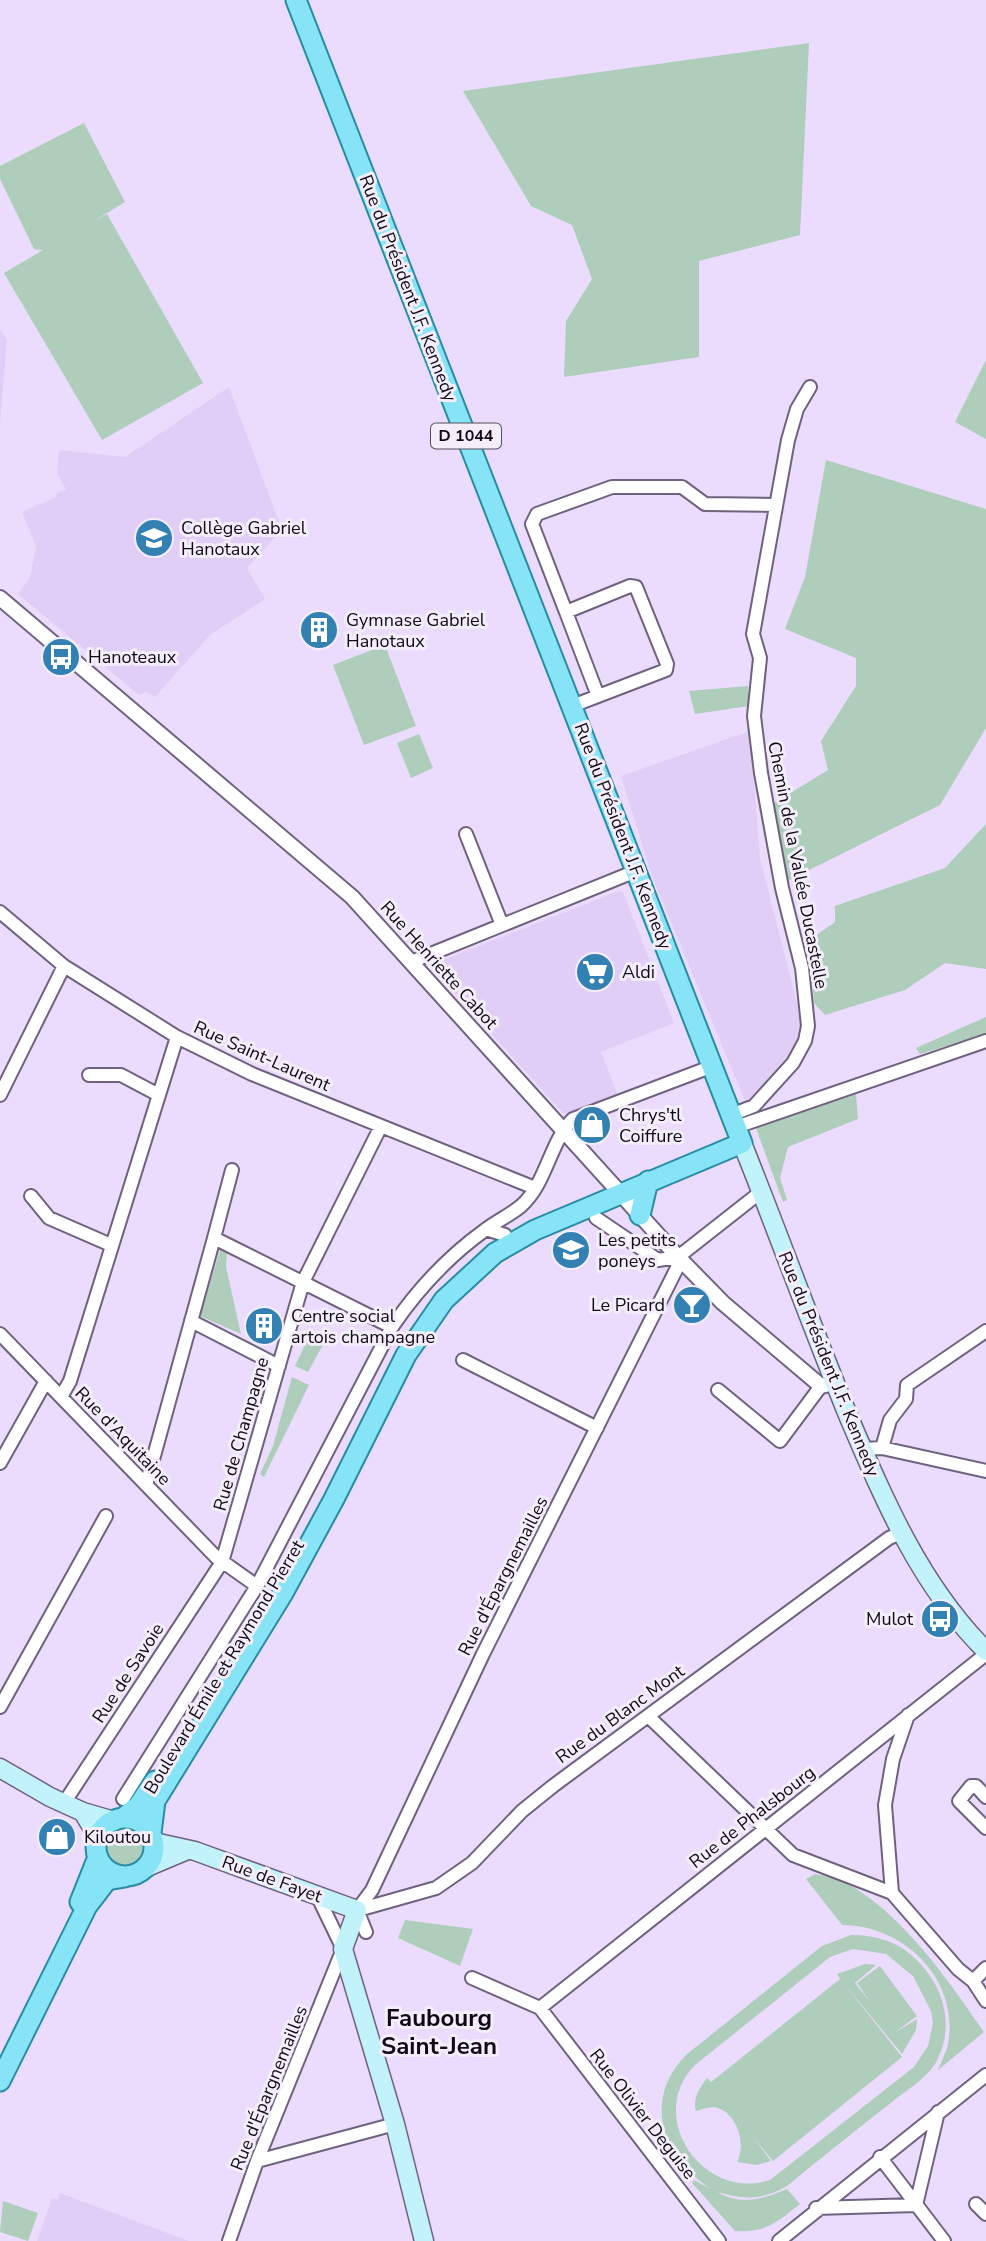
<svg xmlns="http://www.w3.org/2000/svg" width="986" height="2241" font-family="'Nunito Sans',sans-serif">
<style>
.built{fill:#e1cef6}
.green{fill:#aecdbb;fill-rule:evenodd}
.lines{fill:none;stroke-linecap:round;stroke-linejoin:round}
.minor-casing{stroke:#70627f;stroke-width:16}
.tertiary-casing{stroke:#70627f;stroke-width:18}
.secondary-casing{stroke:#70627f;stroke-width:21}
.primary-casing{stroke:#288ca3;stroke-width:23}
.minor{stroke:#fff;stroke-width:12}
.tertiary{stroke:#fff;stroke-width:14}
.secondary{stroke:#c2f2fa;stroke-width:18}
.primary{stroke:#86e4f6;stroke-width:19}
.labels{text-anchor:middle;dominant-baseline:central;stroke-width:6;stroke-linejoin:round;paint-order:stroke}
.shield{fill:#f4eefb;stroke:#544e5a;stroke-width:2}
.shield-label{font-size:16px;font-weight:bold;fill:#0f0a15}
.street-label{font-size:18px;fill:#0f0a15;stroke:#f4eefb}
.poi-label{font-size:18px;fill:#0f0a15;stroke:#f4eefb;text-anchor:start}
.district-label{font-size:24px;font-weight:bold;fill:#0f0a15;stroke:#f4eefb}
</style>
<rect width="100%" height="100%" fill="#ebdcfd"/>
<path class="built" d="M 0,330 L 7,339 L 0,424 Z
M 229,387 L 282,530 L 247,568 L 265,599 L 210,635 L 155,697 L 146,692 L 139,695 L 18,594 L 30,578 L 36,546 L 22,512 L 56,497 L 57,493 L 66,489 L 57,474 L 59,450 L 125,457 Z
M 750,731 L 760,858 L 804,1031 L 805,1055 L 756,1112 L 745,1101 L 652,876 L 621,776 Z
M 619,891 L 623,892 L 674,1023 L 601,1052 L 618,1095 L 564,1114 L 437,974 L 438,962 Z
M 60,2193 L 189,2241 L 37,2241 L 52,2198 L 58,2200 Z"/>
<path class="green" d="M 809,43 L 800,235 L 699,261 L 699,357 L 564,377 L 566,321 L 592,279 L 572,225 L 531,206 L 463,91 Z
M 84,123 L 125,202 L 91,223 L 107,214 L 203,383 L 102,440 L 4,273 L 43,250 L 34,249 L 0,179 L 0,166 Z
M 986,360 L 986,439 L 955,422 Z
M 826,460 L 986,509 L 986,728 L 940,805 L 787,881 L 774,803 L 828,770 L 821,741 L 856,686 L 856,658 L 785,629 L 805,577 Z
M 385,645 L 416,726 L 364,745 L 333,665 Z
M 748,686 L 749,706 L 695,714 L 689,691 Z
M 419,734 L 433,768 L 411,778 L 397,743 Z
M 986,824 L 986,969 L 945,963 L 905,990 L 825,1015 L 814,1003 L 810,948 L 818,934 L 835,922 L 835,906 L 945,868 Z
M 986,1017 L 986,1034 L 920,1054 L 916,1048 Z
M 856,1094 L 858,1119 L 788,1147 L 780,1178 L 787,1200 L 783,1202 L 756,1128 Z
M 220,1250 L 227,1252 L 226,1267 L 241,1334 L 200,1316 Z
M 310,1334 L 325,1341 L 308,1372 L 295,1366 Z
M 292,1377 L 309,1385 L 264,1477 L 260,1474 L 273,1446 Z
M107 1849a18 18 0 1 1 36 0a18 18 0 1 1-36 0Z
M 815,1874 C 825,1876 837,1878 846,1883 C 901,1912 949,1981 984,2032 L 938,2070 C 941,2062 946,2053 948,2044 C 960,1980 904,1925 842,1925 L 806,1879 Z
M 405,1920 L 473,1929 L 460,1966 L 398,1938 Z
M 851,1935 C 884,1935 908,1946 928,1973 C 948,2000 952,2035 935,2064 C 924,2081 902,2093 887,2106 C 853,2132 820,2159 787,2186 C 764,2200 743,2200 718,2192 C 740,2206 764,2199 787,2189 L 800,2204 C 776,2223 765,2233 735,2231 L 692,2183 L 694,2180 L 711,2189 C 662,2157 642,2100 686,2055 L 822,1946 ZM 853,1949 L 886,1954 L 913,1976 L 931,2011 L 933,2023 L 928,2046 L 914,2067 L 770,2180 C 704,2202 644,2117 695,2065 L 830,1957 Z
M 865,1964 L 876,1965 L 855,1983 L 871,2003 L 857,1983 L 880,1966 L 917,2016 L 894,2033 L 917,2019 L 916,2030 L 902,2054 L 842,1981 L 902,2057 L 773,2161 L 753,2137 L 771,2161 L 757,2165 L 737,2162 C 747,2144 737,2110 713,2107 C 708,2107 700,2110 696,2111 C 692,2100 700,2087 707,2078 L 711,2082 L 840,1979 L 837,1974 Z
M 3,2201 L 38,2213 L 28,2241 L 0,2232 Z"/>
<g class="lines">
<defs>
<path id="minor" d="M 566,612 L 532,524 L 537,514 L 612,487 L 682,487 L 705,504 L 776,505
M 572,706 L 666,670 L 667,664 L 636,587 L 630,586 L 566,612 L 598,696
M 466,834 L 502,925
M 0,912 L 64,966 L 177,1037 L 252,1074 L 535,1188
M 411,962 L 636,871
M 89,1075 L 121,1075 L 157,1094
M 0,1095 L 64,966
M 731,1115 L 754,1106 L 793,1063 L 805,1041 L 808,1026 L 802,968 L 782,888 L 761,773 L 754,716 L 760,658 L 753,634 L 788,440 L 797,409 L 810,387
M 736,1127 L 986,1041
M 31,1196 L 49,1218 L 111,1245
M 596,1218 L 658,1260 L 678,1257 L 762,1191
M 486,1229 L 505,1235
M 214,1238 L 232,1170
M 191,1321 L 279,1366
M 0,1334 L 216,1557 L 257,1586
M 463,1360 L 597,1428
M 718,1390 L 780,1441 L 821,1386
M 61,1397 L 70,1381 L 177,1037
M 882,1448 L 890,1420 L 906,1399 L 907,1385 L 986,1331
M 862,1449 L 882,1448 L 986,1471
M 0,1463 L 46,1381
M 146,1485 L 214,1238 L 392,1327
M 0,1707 L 106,1516
M 908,1715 L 893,1759 L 885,1805 L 892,1893 L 958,1969 L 973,1981 L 986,2001
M 648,1716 L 793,1855 L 892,1893
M 986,1797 L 976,1786 L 971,1786 L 959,1801 L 986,1828
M 123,1799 L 257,1586 L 392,1327 C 417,1290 449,1256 485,1230 C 497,1221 510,1215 521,1206 C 547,1183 549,1143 573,1119 L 713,1066
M 64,1803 L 222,1562 L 303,1282 L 381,1126
M 357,1910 L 372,1890 L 483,1654 L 677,1268 L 678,1257
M 357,1910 L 366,1932
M 358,1910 L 436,1888 L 472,1863 L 522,1811 L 553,1786 L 889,1538 L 901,1533
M 472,1978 L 540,2008 L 719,2241
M 973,1981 L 986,1968
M 540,2008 L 986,1654
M 880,2157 L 944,2241
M 257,2161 L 395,2124
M 976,2204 L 986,2214
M 816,2208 L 916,2205 L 938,2112
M 229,2241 L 257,2161 L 343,1949 L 317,1895
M 779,2241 L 986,2075"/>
<path id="tertiary" d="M 0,598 L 352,897 L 678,1257 L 723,1303 L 821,1386 L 835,1383"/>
<path id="secondary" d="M 742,1143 C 779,1235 812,1328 850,1420 C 886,1504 921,1586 986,1651
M 0,1768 L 50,1797 L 83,1812 L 114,1821
M 83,1812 L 98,1837
M 154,1842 L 195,1851 L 357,1910 L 343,1949 L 395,2124 L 424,2241
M 147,1867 L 185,1851"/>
<path id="primary" d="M 640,1215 L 648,1181
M96 1847a29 29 0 1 1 58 0a29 29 0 1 1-58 0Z
M 123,1818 L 138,1806 L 155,1781
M 151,1833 L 155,1801 L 283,1593 L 334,1499 L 406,1355 L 444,1300 L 495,1253 L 535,1230 L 742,1143 L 296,0
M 80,1902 L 98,1857
M 0,2081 L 87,1906 L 107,1880 L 125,1877"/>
</defs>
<use href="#minor" class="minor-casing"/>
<use href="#tertiary" class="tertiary-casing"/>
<use href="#secondary" class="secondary-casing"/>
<use href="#primary" class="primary-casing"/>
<use href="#minor" class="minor"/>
<use href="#tertiary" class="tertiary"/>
<use href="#secondary" class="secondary"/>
<use href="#primary" class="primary"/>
</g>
<defs>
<symbol id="school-disc" viewBox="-11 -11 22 22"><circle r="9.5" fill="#3380b3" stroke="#f4eefb"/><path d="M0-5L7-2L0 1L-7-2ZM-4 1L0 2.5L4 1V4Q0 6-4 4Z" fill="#fff"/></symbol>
<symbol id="building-disc" viewBox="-11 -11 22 22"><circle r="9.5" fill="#3380b3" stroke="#f4eefb"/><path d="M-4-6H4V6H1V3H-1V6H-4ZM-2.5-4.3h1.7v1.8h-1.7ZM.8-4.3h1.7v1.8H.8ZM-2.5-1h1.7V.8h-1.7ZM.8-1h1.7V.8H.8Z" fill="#fff"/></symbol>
<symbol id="bus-disc" viewBox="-11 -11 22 22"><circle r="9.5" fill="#3380b3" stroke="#f4eefb"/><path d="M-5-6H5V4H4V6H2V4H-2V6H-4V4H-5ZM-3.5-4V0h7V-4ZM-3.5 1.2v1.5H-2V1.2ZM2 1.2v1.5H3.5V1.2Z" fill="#fff"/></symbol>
<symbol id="supermarket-disc" viewBox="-11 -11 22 22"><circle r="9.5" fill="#3380b3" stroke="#f4eefb"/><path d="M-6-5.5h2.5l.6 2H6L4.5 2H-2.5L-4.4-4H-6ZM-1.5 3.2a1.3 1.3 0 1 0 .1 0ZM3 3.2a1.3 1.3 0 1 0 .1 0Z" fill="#fff"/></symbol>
<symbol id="shop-disc" viewBox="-11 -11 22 22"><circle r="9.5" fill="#3380b3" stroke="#f4eefb"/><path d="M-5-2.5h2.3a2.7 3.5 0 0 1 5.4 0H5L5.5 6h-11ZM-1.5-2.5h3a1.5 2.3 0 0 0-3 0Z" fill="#fff"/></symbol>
<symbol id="bar-disc" viewBox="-11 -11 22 22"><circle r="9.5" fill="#3380b3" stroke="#f4eefb"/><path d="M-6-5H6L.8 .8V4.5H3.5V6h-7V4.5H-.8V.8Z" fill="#fff"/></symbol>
</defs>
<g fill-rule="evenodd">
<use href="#school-disc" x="132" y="516" width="44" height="44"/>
<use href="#building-disc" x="297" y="608" width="44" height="44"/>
<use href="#bus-disc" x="39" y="635" width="44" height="44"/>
<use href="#supermarket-disc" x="573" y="950" width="44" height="44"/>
<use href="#shop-disc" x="570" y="1103" width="44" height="44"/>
<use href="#school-disc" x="549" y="1228" width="44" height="44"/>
<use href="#bar-disc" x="670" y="1283" width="44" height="44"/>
<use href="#building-disc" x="242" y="1304" width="44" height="44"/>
<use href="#bus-disc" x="918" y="1597" width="44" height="44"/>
<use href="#shop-disc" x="35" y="1815" width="44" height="44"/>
</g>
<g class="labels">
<rect class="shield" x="431" y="423.5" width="70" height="25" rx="5"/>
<g class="shield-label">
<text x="466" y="436">D 1044</text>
</g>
<g class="street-label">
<text transform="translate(408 288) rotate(69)">Rue du Président J.F. Kennedy</text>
<text transform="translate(623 836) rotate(69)">Rue du Président J.F. Kennedy</text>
<text transform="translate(798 865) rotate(79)">Chemin de la Vallée Ducastelle</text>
<text transform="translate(439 965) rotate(48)">Rue Henriette Cabot</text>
<text transform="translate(262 1056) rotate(24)">Rue Saint-Laurent</text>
<text transform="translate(829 1364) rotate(68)">Rue du Président J.F. Kennedy</text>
<text transform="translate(241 1434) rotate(-74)">Rue de Champagne</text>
<text transform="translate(123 1436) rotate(46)">Rue d'Aquitaine</text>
<text transform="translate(503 1576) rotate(-63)">Rue d'Épargnemailles</text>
<text transform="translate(224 1667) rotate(-59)">Boulevard Émile et Raymond Pierret</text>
<text transform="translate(128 1673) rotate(-57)">Rue de Savoie</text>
<text transform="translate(620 1714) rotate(-36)">Rue du Blanc Mont</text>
<text transform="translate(752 1817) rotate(-38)">Rue de Phalsbourg</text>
<text transform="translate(272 1879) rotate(20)">Rue de Fayet</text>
<text transform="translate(269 2088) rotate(-68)">Rue d'Épargnemailles</text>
<text transform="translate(643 2114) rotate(52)">Rue Olivier Deguise</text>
</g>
<g class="poi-label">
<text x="181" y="528">Collège Gabriel<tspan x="181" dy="21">Hanotaux</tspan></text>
<text x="346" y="620">Gymnase Gabriel<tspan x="346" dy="21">Hanotaux</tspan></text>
<text x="88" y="657">Hanoteaux</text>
<text x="622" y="972">Aldi</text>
<text x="619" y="1115">Chrys'tl<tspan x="619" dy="21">Coiffure</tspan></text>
<text x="598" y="1240">Les petits<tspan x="598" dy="21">poneys</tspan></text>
<text x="665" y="1305" text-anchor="end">Le Picard</text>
<text x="291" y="1316">Centre social<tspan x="291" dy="21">artois champagne</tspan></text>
<text x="913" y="1619" text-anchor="end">Mulot</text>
<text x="84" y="1837">Kiloutou</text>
</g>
<g class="district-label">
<text x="439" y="2018">Faubourg<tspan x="439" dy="28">Saint-Jean</tspan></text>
</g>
</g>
</svg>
